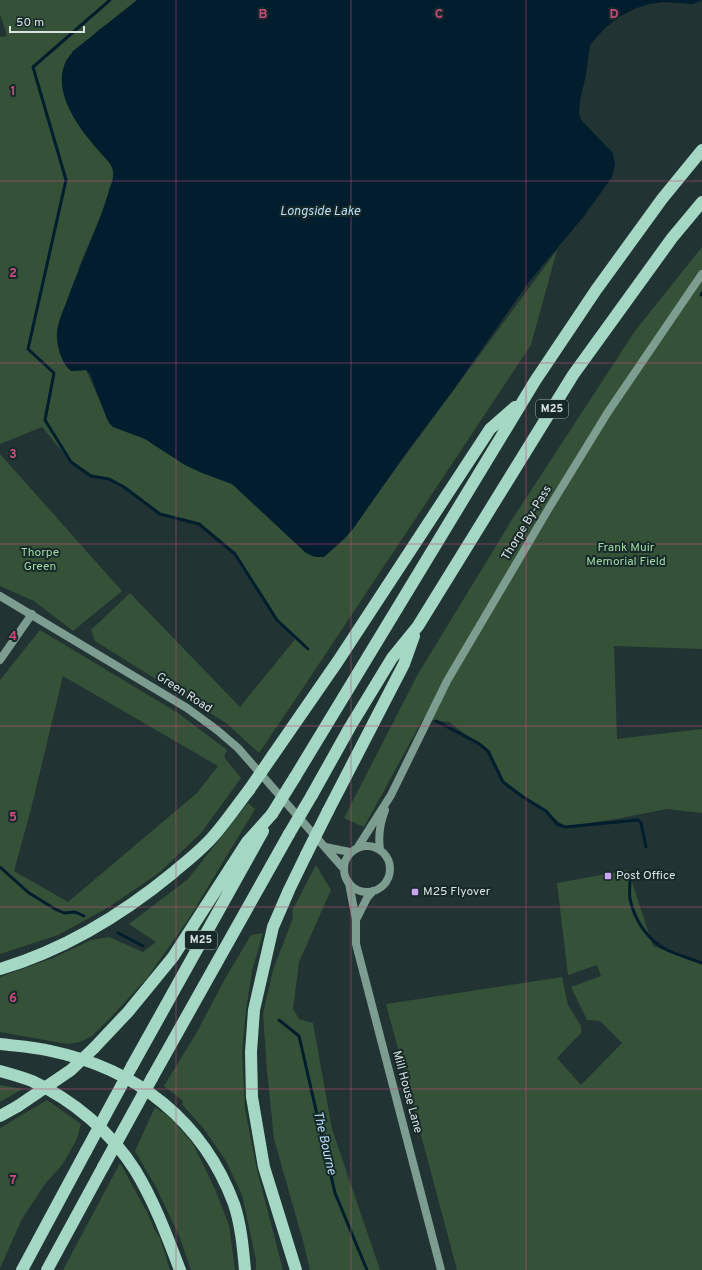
<svg xmlns="http://www.w3.org/2000/svg" width="702" height="1270" font-family="Overpass,sans-serif">
<style>
.green{fill:#355238;fill-rule:evenodd}
.water{fill:#011d2e}
.lines{fill:none;stroke-linecap:round;stroke-linejoin:round}
.stream{stroke:#011d2e;stroke-width:3}
.secondary{stroke:#7c9d90;stroke-width:8}
.highway{stroke:#a4d7c4;stroke-width:12}
.highway-bridge{stroke:#a4d7c4;stroke-width:12}
.grid{fill:none;stroke:#c84b7d;stroke-width:1;stroke-opacity:0.55}
.poi-dot{fill:#c8a6ef;stroke:#172928;stroke-width:1.5}
.labels{text-anchor:middle;dominant-baseline:central;stroke-width:4;stroke-linejoin:round;paint-order:stroke}
.shield{fill:#172928;stroke:#9eabaa;stroke-width:1}
.shield-label{font-size:11px;font-weight:bold;fill:#d8e3e2}
.street-label{font-size:12px;fill:#d8e3e2;stroke:#172928}
.park-label{font-size:12px;fill:#a1d8a6;stroke:#172928}
.poi-label{font-size:12px;fill:#d8e3e2;stroke:#172928;text-anchor:start}
.water-label{font-size:13px;font-style:italic;fill:#b9dff9;stroke:#172928}
.grid-label{font-size:13px;text-anchor:middle;font-weight:bold;fill:#c84b7d;stroke:#172928;stroke-width:4;stroke-linejoin:round;paint-order:stroke}
</style>
<rect width="100%" height="100%" fill="#213332"/>
<path class="green" d="M 0,0 L 137,0 L 119,16 L 98,30 L 63,71 L 62,82 L 66,101 L 83,132 L 111,165 L 114,172 L 111,186 L 103,210 L 79,267 L 71,371 L 86,370 L 110,424 L 145,439 L 185,465 L 232,484 L 344,539 L 557,250 L 531,345 L 297,697 L 259,753 L 226,723 L 95,641 L 91,630 L 130,593 L 240,707 L 296,638 L 277,620 L 235,554 L 199,524 L 160,514 L 124,487 L 109,479 L 91,476 L 71,462 L 42,427 L 0,444 L 0,37 L 7,36 L 0,14 Z
M 702,247 L 702,649 L 614,646 L 617,739 L 702,729 L 702,813 L 667,809 L 621,818 L 565,827 L 546,811 L 503,782 L 488,751 L 449,722 L 423,719 L 364,827 L 344,818 L 418,674 L 513,518 L 635,331 Z
M 0,454 L 122,591 L 73,631 L 34,601 L 0,586 Z
M 40,630 L 178,713 L 227,750 L 224,757 L 241,778 L 201,833 L 160,872 L 109,907 L 58,935 L 0,954 L 0,680 ZM 63,676 L 218,766 L 197,793 L 68,902 L 14,871 L 31,809 Z
M 248,803 L 255,809 L 188,920 L 147,978 L 113,1015 L 92,1036 L 80,1042 L 67,1044 L 0,1032 L 0,977 L 53,958 L 91,940 L 109,937 L 143,952 L 156,942 L 129,924 L 188,879 Z
M 316,865 L 331,890 L 299,962 L 293,1009 L 299,1019 L 313,1023 L 332,1129 L 380,1270 L 310,1270 L 303,1241 L 274,1139 L 267,1071 L 263,1014 L 273,970 L 293,918 L 292,911 Z
M 628,870 L 653,946 L 702,963 L 702,1270 L 457,1270 L 386,1004 L 562,977 L 568,1005 L 581,1026 L 581,1033 L 557,1058 L 581,1085 L 622,1043 L 600,1021 L 587,1020 L 571,987 L 601,976 L 597,965 L 568,975 L 557,883 Z
M 263,933 L 252,971 L 246,1010 L 242,1053 L 245,1109 L 257,1170 L 283,1270 L 256,1270 L 256,1260 L 242,1195 L 226,1161 L 204,1129 L 182,1104 L 183,1101 L 164,1086 L 197,1032 L 226,977 L 251,935 Z
M 0,1085 L 23,1089 L 0,1102 Z
M 47,1100 L 81,1124 L 76,1141 L 62,1165 L 45,1184 L 22,1219 L 0,1268 L 0,1128 Z
M 155,1107 L 173,1120 L 193,1144 L 214,1187 L 229,1225 L 235,1270 L 191,1270 L 180,1238 L 156,1187 L 135,1151 Z
M 120,1163 L 148,1214 L 155,1231 L 160,1238 L 170,1270 L 63,1270 Z"/>
<path class="water" d="M 137,0 L 702,0 L 693,4 L 664,2 L 649,4 L 634,9 L 619,17 L 605,28 L 590,45 L 586,75 L 580,100 L 579,114 L 582,121 L 613,153 L 615,165 L 612,177 L 584,216 L 528,283 L 451,393 L 406,453 L 353,529 L 344,539 L 324,557 L 315,557 L 306,553 L 232,484 L 202,473 L 185,465 L 145,439 L 113,427 L 110,424 L 107,419 L 90,374 L 86,370 L 71,371 C 61,363 56,345 57,332 C 58,320 65,307 69,295 C 82,259 100,224 110,187 C 112,183 114,177 113,172 C 113,164 103,156 98,150 C 79,128 51,92 66,61 C 68,58 71,54 73,51 Z"/>
<g class="lines">
<path class="stream" d="M 110,0 L 33,67 L 66,180 L 28,349 L 54,373 L 45,420 L 71,462 L 91,476 L 109,479 L 124,487 L 160,514 L 199,524 L 235,554 L 277,620 L 308,649
M 701,295 L 702,293
M 436,721 L 478,743 L 488,751 L 503,782 L 523,797 L 546,811 L 557,824 L 565,827 L 638,820 L 641,823 L 646,847
M 0,867 L 29,893 L 55,909 L 64,913 L 75,912 L 84,916
M 630,880 C 630,887 629,893 630,899 C 634,919 648,941 667,950 C 678,955 691,959 702,963
M 118,933 L 143,946
M 279,1020 L 299,1036 L 335,1193 L 367,1270"/>
<path class="secondary" d="M 0,596 L 187,708 L 217,730 L 238,748 L 344,869
M 0,660 L 32,614
M344 869a23 23 0 1 1 46 0a23 23 0 1 1-46 0Z
M 325,847 L 350,852
M 358,847 L 391,795 L 447,681 L 549,508 L 608,412 L 702,274
M 380,850 C 378,836 380,823 385,810
M 349,883 L 356,920 L 356,944 L 441,1270
M 356,920 L 367,898 L 373,891"/>
<path class="highway" d="M 273,755 L 338,661 L 490,429 L 515,407
M 295,777 L 535,381 L 596,290 L 662,199 L 702,150
M 312,795 L 350,727 L 392,658 L 418,626 L 573,375 L 672,238 L 702,202
M 328,811 L 404,664 L 414,636
M 0,969 C 64,950 123,914 174,872 C 188,860 204,848 216,833 C 228,819 238,804 249,790
M 0,1044 C 17,1046 34,1047 51,1051 C 137,1069 203,1121 234,1204 C 241,1225 243,1248 245,1270
M 94,1048 L 128,1012 L 173,957 L 247,842 L 272,814
M 132,1066 L 263,831
M 0,1071 C 11,1074 22,1077 32,1081 C 73,1100 111,1132 135,1170 C 154,1201 167,1236 180,1270
M 152,1078 L 289,834
M 0,1116 L 18,1106
M 22,1270 L 86,1151
M 47,1270 L 103,1167
M 296,1270 L 264,1167 L 252,1097 L 251,1052 L 254,1010 L 273,927 L 289,890 L 306,855"/>
<path class="highway-bridge" d="M 249,790 L 273,755
M 272,814 L 295,777
M 289,834 L 312,795
M 306,855 L 328,811
M 18,1106 L 71,1070 L 94,1048
M 86,1151 L 132,1066
M 103,1167 L 152,1078"/>
</g>
<path class="grid" d="M 176,0 L 176,1270M 351,0 L 351,1270M 526,0 L 526,1270M 0,181 L 702,181M 0,363 L 702,363M 0,544 L 702,544M 0,726 L 702,726M 0,907 L 702,907M 0,1089 L 702,1089"/>
<g class="poi-dot">
<rect x="604" y="872" width="8" height="8" rx="2"/>
<rect x="411" y="888" width="8" height="8" rx="2"/>
</g>
<g class="labels">
<g class="shield">
<rect x="536" y="400" width="32" height="18" rx="3"/>
<rect x="185" y="931" width="32" height="18" rx="3"/>
</g>
<g class="shield-label">
<text x="552" y="409">M25</text>
<text x="201" y="940">M25</text>
</g>
<g class="street-label">
<text transform="translate(527 523) rotate(-59)">Thorpe By-Pass</text>
<text transform="translate(184 693) rotate(33)">Green Road</text>
<text transform="translate(407 1092) rotate(75)">Mill House Lane</text>
</g>
<g class="park-label">
<text x="626" y="548">Frank Muir<tspan x="626" dy="14">Memorial Field</tspan></text>
<text x="40" y="553">Thorpe<tspan x="40" dy="14">Green</tspan></text>
</g>
<g class="poi-label">
<text x="616" y="876">Post Office</text>
<text x="423" y="892">M25 Flyover</text>
</g>
<g class="water-label">
<text x="320" y="212">Longside Lake</text>
<text transform="translate(324 1143) rotate(77)">The Bourne</text>
</g>
</g>
<g class="grid-label">
<text x="263" y="18">B</text>
<text x="439" y="18">C</text>
<text x="614" y="18">D</text>
<text x="13" y="95">1</text>
<text x="13" y="277">2</text>
<text x="13" y="458">3</text>
<text x="13" y="640">4</text>
<text x="13" y="821">5</text>
<text x="13" y="1002">6</text>
<text x="13" y="1184">7</text>
</g>
<path d="M10 26v6h74v-6" fill="none" stroke="#d8e3e2" stroke-width="2"/>
<text x="16" y="26" font-size="12" fill="#d8e3e2" stroke="#172928" stroke-width="3" paint-order="stroke">50 m</text>
</svg>
